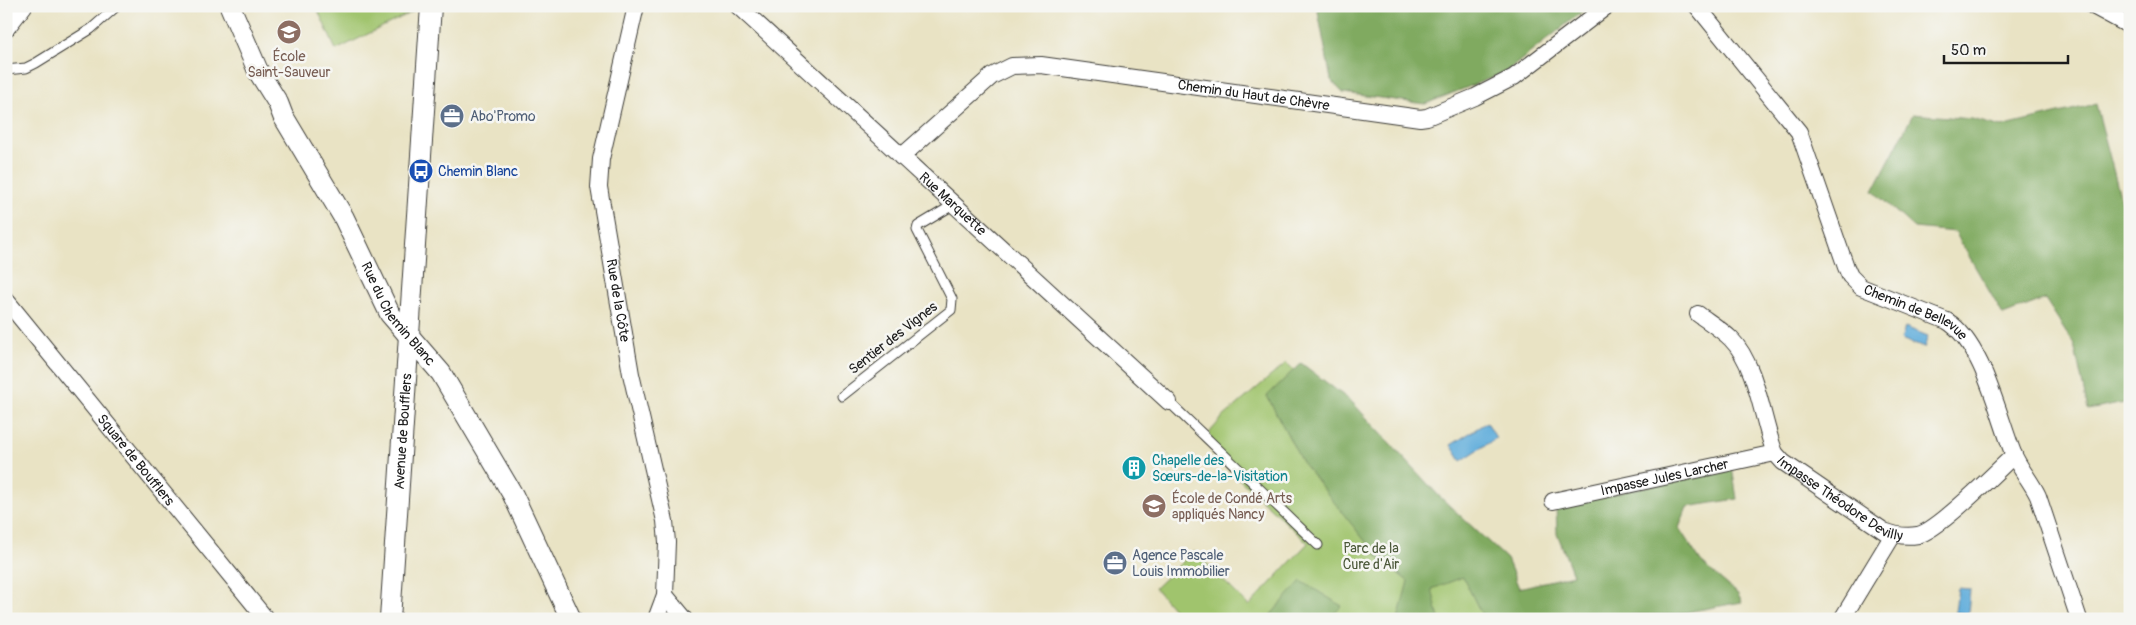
<svg xmlns="http://www.w3.org/2000/svg" width="2136" height="625" font-family="Pangolin,sans-serif">
<style>
.green{fill:#a0c46d;stroke:#5e7044}
.forest{fill:#80aa60;stroke:#4e633e}
.water{fill:#62aedb;stroke:#3f657c}
.lines{fill:none;stroke-linecap:round;stroke-linejoin:round}
.service-casing{stroke:#3b3a35;stroke-width:11}
.minor-casing{stroke:#3b3a35;stroke-width:18}
.tertiary-casing{stroke:#3b3a35;stroke-width:22}
.service{stroke:#fff;stroke-width:9}
.minor{stroke:#fff;stroke-width:16}
.tertiary{stroke:#fff;stroke-width:20}
.labels{text-anchor:middle;dominant-baseline:central;stroke-width:5;stroke-linejoin:round;paint-order:stroke}
.education-label{font-size:14px;fill:#785e54;stroke:#f6f6f2}
.street-label{font-size:14px;fill:#1c1c1c;stroke:#f6f6f2}
.service-label{font-size:14px;fill:#4e5e75;stroke:#f6f6f2;text-anchor:start}
.transit-label{font-size:14px;fill:#164399;stroke:#f6f6f2;text-anchor:start}
.culture-label{font-size:14px;fill:#0d838f;stroke:#f6f6f2;text-anchor:start}
.park-label{font-size:14px;fill:#4a5738;stroke:#f6f6f2}
</style>
<rect width="100%" height="100%" fill="#f6f6f2"/>
<filter id="ink" filterUnits="userSpaceOnUse"><feTurbulence type="fractalNoise" baseFrequency=".02" numOctaves="2"/><feDisplacementMap in="SourceGraphic" scale="10" xChannelSelector="R" yChannelSelector="G"/><feConvolveMatrix kernelMatrix="1 2 1 2 8 2 1 2 1" color-interpolation-filters="sRGB"/></filter>
<filter id="wash" filterUnits="userSpaceOnUse"><feTurbulence type="fractalNoise" baseFrequency=".0096" numOctaves="4" result="noise"/><feDisplacementMap in="SourceGraphic" scale="20" xChannelSelector="R" yChannelSelector="G"/><feGaussianBlur stdDeviation="1.12" result="paint"/><feColorMatrix in="noise" values="0 0 0 0 0 0 0 0 0 0 0 0 0 0 0 0 0 1.4 0 .05"/><feComposite in="paint" operator="in"/></filter>
<g filter="url(#wash)">
<rect width="100%" height="100%" fill="#e9e3c4"/>
<path class="green" d="M 316,6 L 414,6 L 414,11 L 336,50 Z
M 1286,363 L 1292,368 L 1505,619 L 1179,619 L 1180,617 L 1155,588 L 1194,551 L 1249,606 L 1308,543 L 1213,455 L 1215,452 L 1203,440 L 1222,418 Z"/>
<path class="forest" d="M 1317,6 L 1589,6 L 1506,72 L 1425,104 L 1343,93 L 1331,80 Z
M 2096,104 L 2130,234 L 2130,402 L 2088,410 L 2074,344 L 2045,299 L 2003,315 L 1955,232 L 1914,228 L 1873,191 L 1913,114 L 1972,119 L 2001,127 Z
M 1301,363 L 1352,402 L 1439,496 L 1507,559 L 1519,588 L 1573,575 L 1557,533 L 1556,507 L 1732,467 L 1737,499 L 1687,507 L 1679,528 L 1701,562 L 1737,593 L 1742,602 L 1671,615 L 1563,614 L 1554,619 L 1484,619 L 1463,577 L 1432,589 L 1439,619 L 1398,619 L 1408,581 L 1381,561 L 1302,462 L 1267,396 Z
M 1301,581 L 1342,606 L 1329,619 L 1267,619 Z"/>
<path class="water" d="M 1905,327 L 1928,336 L 1924,348 L 1901,339 Z
M 1487,422 L 1496,438 L 1461,461 L 1451,445 Z
M 1958,588 L 1970,589 L 1968,614 L 1955,612 Z"/>
</g>
<g filter="url(#ink)">
<g class="lines">
<defs>
<path id="service" d="M 6,70 L 26,68 L 36,63 L 91,29 L 117,6
M 842,396 L 951,310 L 952,299 L 917,230 L 918,226 L 953,205
M 1169,402 L 1318,545"/>
<g id="minor">
<path id="s1" d="M 636,6 L 601,159 L 599,187 L 631,374 L 665,521 L 667,542 L 665,595 L 656,619"/>
<path id="s2" d="M 738,6 L 1169,402"/>
<path id="s3" d="M 1697,6 L 1799,132 L 1846,267 L 1850,276 L 1861,287 L 1947,321 C 1982,342 1998,415 2013,453 C 2019,468 2031,481 2038,496 L 2079,619"/>
<path d="M 2093,6 L 2130,26"/>
<path d="M 6,29 L 24,6"/>
<path id="s4" d="M 901,157 L 992,76 L 1012,66 L 1041,65 L 1420,118 L 1427,117 L 1475,97 L 1514,77 L 1607,6"/>
<path id="s5" d="M 6,300 L 266,619"/>
<path id="s6" d="M 1698,314 C 1709,322 1722,330 1731,339 C 1757,365 1762,420 1775,453 L 1783,462 L 1884,531 C 1894,535 1906,537 1918,535 C 1939,530 1995,473 2014,455"/>
<path id="s7" d="M 1553,501 L 1775,453"/>
<path d="M 665,595 L 685,619"/>
<path d="M 1842,619 L 1893,535"/>
</g>
<g id="tertiary">
<path id="s8" d="M 230,6 L 258,71 L 278,103 L 283,116 L 344,218 L 390,314 L 441,373 L 513,495 L 571,619"/>
<path id="s9" d="M 390,619 L 431,6"/>
</g>
</defs>
<use href="#service" class="service-casing"/>
<use href="#minor" class="minor-casing"/>
<use href="#tertiary" class="tertiary-casing"/>
<use href="#service" class="service"/>
<use href="#minor" class="minor"/>
<use href="#tertiary" class="tertiary"/>
</g>
</g>
<defs>
<symbol id="school-disc" viewBox="-11 -11 22 22"><circle r="9.5" fill="#8d6e63" stroke="#f6f6f2"/><path d="M0-5L7-2L0 1L-7-2ZM-4 1L0 2.5L4 1V4Q0 6-4 4Z" fill="#fff"/></symbol>
<symbol id="office-disc" viewBox="-11 -11 22 22"><circle r="9.5" fill="#5c6f8a" stroke="#f6f6f2"/><path d="M-6-3h4V-5.5h4V-3h4V5H-6ZM-1-4.5V-3h2v-1.5ZM-6 0V1H6V0Z" fill="#fff"/></symbol>
<symbol id="bus-disc" viewBox="-11 -11 22 22"><circle r="9.5" fill="#1a4fb4" stroke="#f6f6f2"/><path d="M-5-6H5V4H4V6H2V4H-2V6H-4V4H-5ZM-3.5-4V0h7V-4ZM-3.5 1.2v1.5H-2V1.2ZM2 1.2v1.5H3.5V1.2Z" fill="#fff"/></symbol>
<symbol id="building-disc" viewBox="-11 -11 22 22"><circle r="9.5" fill="#0f9aa8" stroke="#f6f6f2"/><path d="M-4-6H4V6H1V3H-1V6H-4ZM-2.5-4.3h1.7v1.8h-1.7ZM.8-4.3h1.7v1.8H.8ZM-2.5-1h1.7V.8h-1.7ZM.8-1h1.7V.8H.8Z" fill="#fff"/></symbol>
<symbol id="university-disc" viewBox="-11 -11 22 22"><circle r="9.5" fill="#8d6e63" stroke="#f6f6f2"/><path d="M0-5L7-2L0 1L-7-2ZM-4 1L0 2.5L4 1V4Q0 6-4 4Z" fill="#fff"/></symbol>
</defs>
<g fill-rule="evenodd">
<use href="#school-disc" x="275" y="18" width="28" height="28"/>
<use href="#office-disc" x="438" y="102" width="28" height="28"/>
<use href="#bus-disc" x="407" y="157" width="28" height="28"/>
<use href="#building-disc" x="1120" y="454" width="28" height="28"/>
<use href="#university-disc" x="1140" y="492" width="28" height="28"/>
<use href="#office-disc" x="1101" y="549" width="28" height="28"/>
</g>
<g class="labels">
<g class="education-label">
<text x="289" y="56">École<tspan x="289" dy="16">Saint-Sauveur</tspan></text>
<text x="1172" y="498" text-anchor="start">École de Condé Arts<tspan x="1172" dy="16">appliqués Nancy</tspan></text>
</g>
<g class="street-label">
<text stroke="none"><textPath href="#s4" startOffset="388">Chemin du Haut de Chèvre</textPath></text>
<text stroke="none"><textPath href="#s2" startOffset="292">Rue Marquette</textPath></text>
<text stroke="none"><textPath href="#s1" startOffset="300">Rue de la Côte</textPath></text>
<text stroke="none"><textPath href="#s8" startOffset="352">Rue du Chemin Blanc</textPath></text>
<text stroke="none"><textPath href="#s3" startOffset="391">Chemin de Bellevue</textPath></text>
<text transform="translate(893 338) rotate(-38)">Sentier des Vignes</text>
<text stroke="none"><textPath href="#s9" startOffset="188">Avenue de Boufflers</textPath></text>
<text stroke="none"><textPath href="#s5" startOffset="206">Square de Boufflers</textPath></text>
<text stroke="none"><textPath href="#s7" startOffset="114">Impasse Jules Larcher</textPath></text>
<text stroke="none"><textPath href="#s6" startOffset="245">Impasse Théodore Devilly</textPath></text>
</g>
<g class="service-label">
<text x="470" y="116">Abo'Promo</text>
<text x="1132" y="555">Agence Pascale<tspan x="1132" dy="16">Louis Immobilier</tspan></text>
</g>
<g class="transit-label">
<text x="438" y="171">Chemin Blanc</text>
</g>
<g class="culture-label">
<text x="1152" y="460">Chapelle des<tspan x="1152" dy="16">Sœurs-de-la-Visitation</tspan></text>
</g>
<g class="park-label">
<text x="1371" y="548">Parc de la<tspan x="1371" dy="16">Cure d'Air</tspan></text>
</g>
</g>
<rect width="2136" height="625" fill="none" stroke="#f6f6f2" stroke-width="25"/>
<path d="M1944 55v8h124v-8" fill="none" stroke="#1c1c1c" stroke-width="2.5"/>
<text x="1951" y="55" font-size="15" fill="#1c1c1c" stroke="#f6f6f2" stroke-width="4" paint-order="stroke">50 m</text>
</svg>
